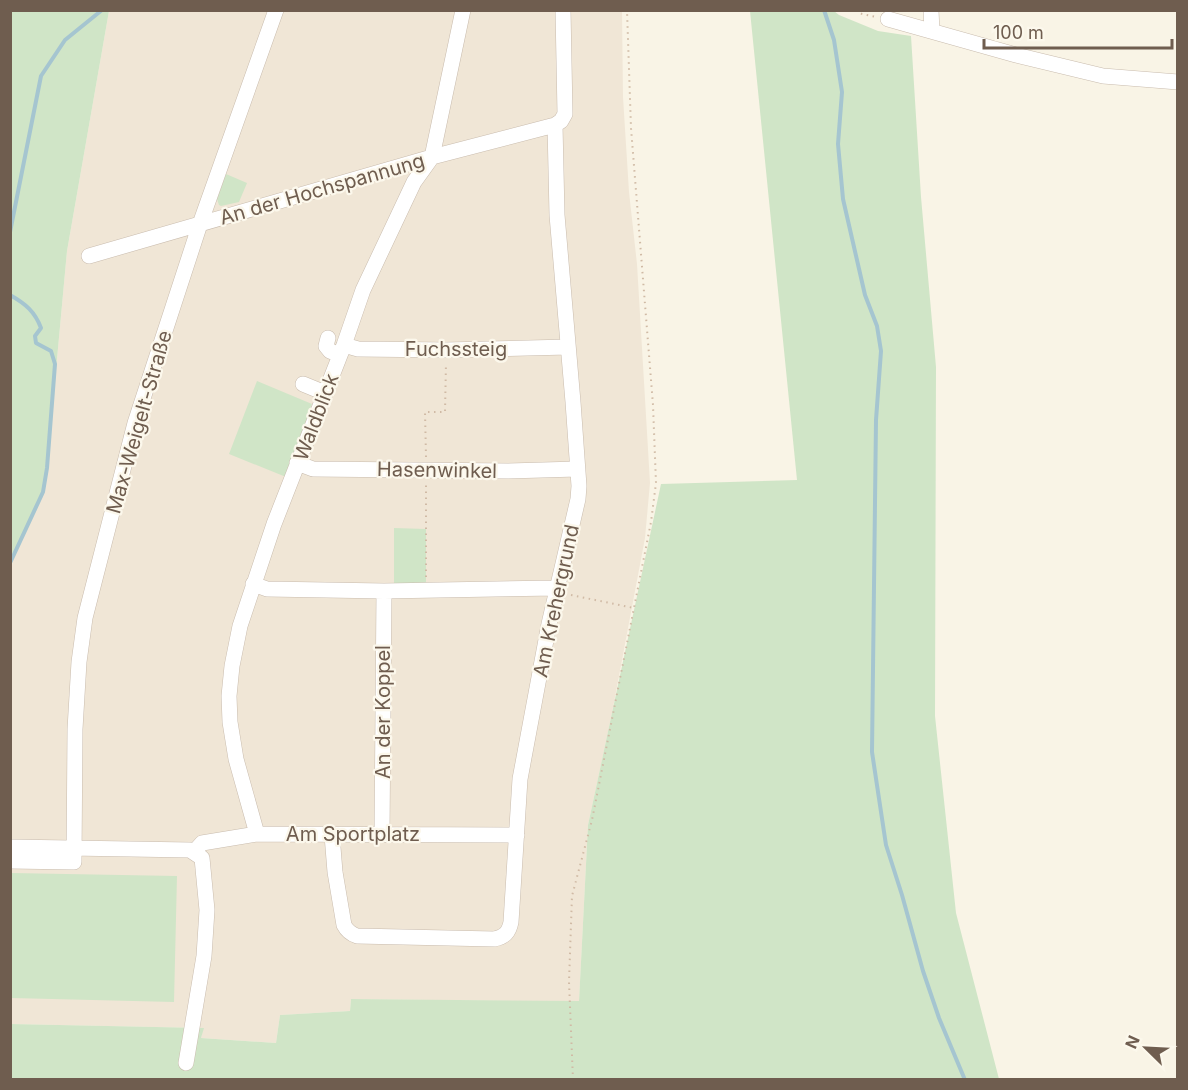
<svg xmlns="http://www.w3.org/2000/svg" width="1188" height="1090" font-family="Inter,sans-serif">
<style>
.residential{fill:#f0e6d6}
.green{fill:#d0e5c7}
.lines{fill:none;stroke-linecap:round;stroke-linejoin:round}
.stream{stroke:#a5c5d0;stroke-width:4}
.minor-casing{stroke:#c9bcae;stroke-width:16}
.path{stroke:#d0baa5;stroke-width:2;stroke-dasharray:1.5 4.5;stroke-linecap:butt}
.minor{stroke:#fff;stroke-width:15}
.labels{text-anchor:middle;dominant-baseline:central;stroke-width:4.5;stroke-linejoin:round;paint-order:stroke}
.street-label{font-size:20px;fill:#6f5d4f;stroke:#fcf8ec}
</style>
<rect width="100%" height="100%" fill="#f9f4e6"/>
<path class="residential" d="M 109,11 L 622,11 L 623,97 L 629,192 L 637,264 L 650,483 L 645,538 L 612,713 L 588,825 L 579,1002 L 351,999 L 350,1011 L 280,1015 L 276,1043 L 201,1038 L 203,1028 L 11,1024 L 11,563 L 45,489 L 67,251 Z"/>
<path class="green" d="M 11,10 L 109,11 L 67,251 L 45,489 L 11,563 Z
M 750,11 L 834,11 L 839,15 L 878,31 L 911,36 L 921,197 L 936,367 L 935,716 L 956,913 L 999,1079 L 11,1080 L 11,1024 L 204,1028 L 201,1038 L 276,1043 L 280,1015 L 350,1011 L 351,999 L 579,1001 L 588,825 L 661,484 L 797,480 Z
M 226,174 L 247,183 L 239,202 L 221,206 L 219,205 L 217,199 Z
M 257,381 L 312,404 L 286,477 L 229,454 Z
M 394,528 L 426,529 L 426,589 L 394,590 Z
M 11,873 L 177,876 L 174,1002 L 11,998 Z"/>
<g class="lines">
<path class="stream" d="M 824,10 L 834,40 L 842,92 L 838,144 L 843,199 L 865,295 L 877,326 L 881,351 L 876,420 L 872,752 L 886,845 L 902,895 L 923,971 L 939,1018 L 965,1080
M 10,232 L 41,76 L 65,40 L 102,10
M 10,295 C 26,304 35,312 41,328 L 35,336 L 36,343 L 51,351 L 55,364 L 47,468 L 43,492 L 10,563"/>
<defs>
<path id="minor" d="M 931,10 L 932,31
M 888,19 L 1016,55 L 1103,76 L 1178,82
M 89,256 L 432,157 L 555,125 L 561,121 L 565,114 L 563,10
M 328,338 L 326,346 L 330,351 L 340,355
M 344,345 L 358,349 L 446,350 L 568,347
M 303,384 L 325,393
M 297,463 L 313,469 L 508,471 L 577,469
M 253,584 L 267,589 L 384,591 L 557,588
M 257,834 L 236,759 L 230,722 L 229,696 L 232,666 L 240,626 L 274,524 L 344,345 L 363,290 L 414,182 L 432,157 L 463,10
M 382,834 L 384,591
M 332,835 L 335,872 L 344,925 C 347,931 351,934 357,936 L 494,939 C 505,937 509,932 511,922 L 520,779 L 549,624 L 578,499 L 579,486 L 573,402 L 557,215 L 555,125
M 10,847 L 190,850 L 202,858 L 207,910 L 204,956 L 186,1063
M 194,852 L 202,843 L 257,834 L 517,835
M 10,861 L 74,862 L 75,729 L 79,662 L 85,618 L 135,423 L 200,224 L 276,10"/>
</defs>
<use href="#minor" class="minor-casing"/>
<path class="path" d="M 856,10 L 862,14 L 876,17
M 426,457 L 425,412 L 445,412 L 446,363
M 426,577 L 426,484
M 571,595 L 634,608
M 573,1080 L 569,982 L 572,896 L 592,820 L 651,522 L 656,483 L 653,405 L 631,128 L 627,10"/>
<use href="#minor" class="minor"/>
</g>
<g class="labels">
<g class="street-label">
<text transform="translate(322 189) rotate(-16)">An der Hochspannung</text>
<text x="456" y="349">Fuchssteig</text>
<text transform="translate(316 417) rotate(-69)">Waldblick</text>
<text transform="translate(139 422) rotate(-74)">Max-Weigelt-Straße</text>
<text transform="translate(437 470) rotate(1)">Hasenwinkel</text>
<text transform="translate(556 601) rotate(-78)">Am Krehergrund</text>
<text transform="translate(383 712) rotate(-90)">An der Koppel</text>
<text x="353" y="834">Am Sportplatz</text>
</g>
</g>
<rect width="1188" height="1090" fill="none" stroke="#6f5d4f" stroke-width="24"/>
<g transform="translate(1146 1048) rotate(294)" stroke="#fcf8ec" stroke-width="4.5" paint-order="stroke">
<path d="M0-4.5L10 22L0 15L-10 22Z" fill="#6f5d4f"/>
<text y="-9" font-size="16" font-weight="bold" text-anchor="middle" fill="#6f5d4f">N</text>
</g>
<path d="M984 39v9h188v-9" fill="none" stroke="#6f5d4f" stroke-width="3"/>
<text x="993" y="39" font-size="18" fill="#6f5d4f" stroke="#fcf8ec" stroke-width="4.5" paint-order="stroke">100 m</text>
</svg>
